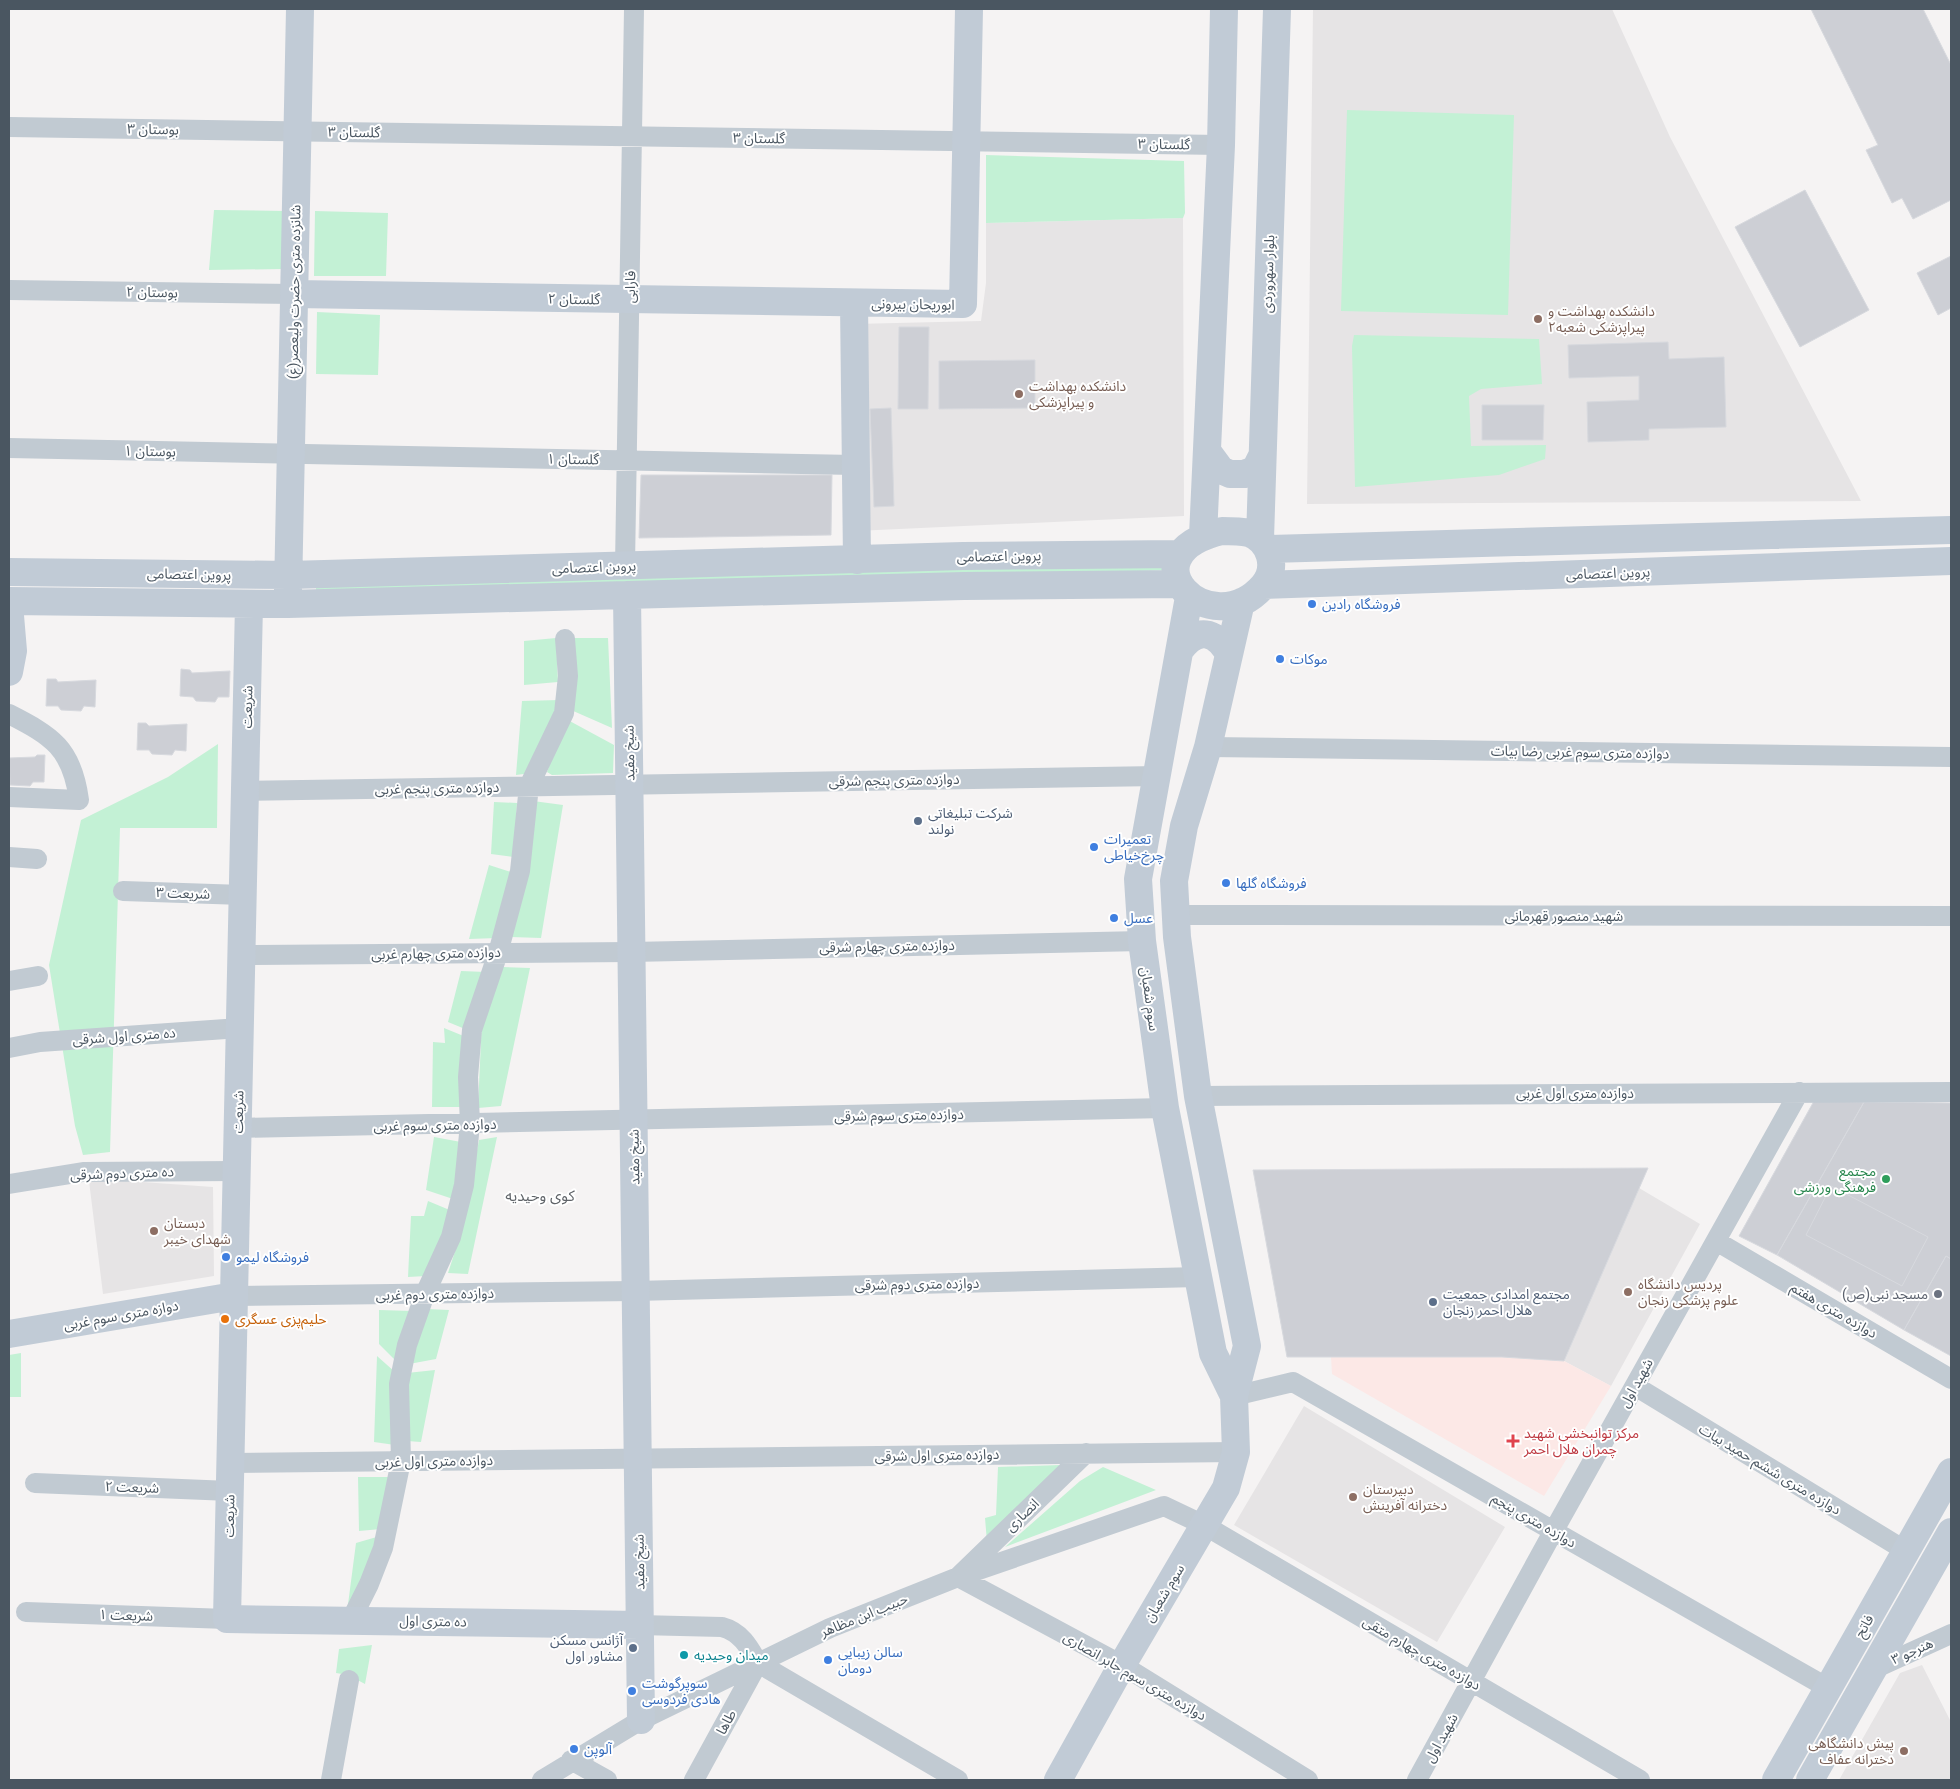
<svg xmlns="http://www.w3.org/2000/svg" width="1960" height="1789" font-family="Roboto,'Noto Sans Arabic',sans-serif">
<style>
.education{fill:#e6e4e5}
.medical{fill:#fce8e6}
.green{fill:#c3f1d5}
.building{fill:#cdcfd5;stroke:#d7d9de}
.lines{fill:none;stroke-linecap:round;stroke-linejoin:round}
.street{stroke:#c1cad2;stroke-width:20}
.secondary{stroke:#c1cbd6;stroke-width:28}
.education-dot{fill:#8d6e63;stroke:#fff;stroke-width:2}
.shop-dot{fill:#3f7fe0;stroke:#fff;stroke-width:2}
.service-dot{fill:#5c6f8a;stroke:#fff;stroke-width:2}
.leisure-dot{fill:#2e9e5b;stroke:#fff;stroke-width:2}
.worship-dot{fill:#6b7280;stroke:#fff;stroke-width:2}
.food-dot{fill:#e8710a;stroke:#fff;stroke-width:2}
.health-dot{fill:#e0444e;stroke:#fff;stroke-width:2}
.culture-dot{fill:#0f9aa8;stroke:#fff;stroke-width:2}
.labels{text-anchor:middle;dominant-baseline:central;stroke-width:4;stroke-linejoin:round;paint-order:stroke}
.street-label{font-size:14px;fill:#4a5661;stroke:#fff}
.education-label{font-size:14px;fill:#785e54;stroke:#fff;text-anchor:start}
.shop-label{font-size:14px;fill:#366cbe;stroke:#fff;text-anchor:start}
.service-label{font-size:14px;fill:#4e5e75;stroke:#fff;text-anchor:start}
.leisure-label{font-size:14px;fill:#27864d;stroke:#fff;text-anchor:end}
.worship-label{font-size:14px;fill:#5b616d;stroke:#fff;text-anchor:end}
.food-label{font-size:14px;fill:#c56008;stroke:#fff;text-anchor:start}
.health-label{font-size:14px;fill:#be3a42;stroke:#fff;text-anchor:start}
.culture-label{font-size:14px;fill:#0d838f;stroke:#fff;text-anchor:start}
.neighbourhood-label{font-size:15px;fill:#5f6368;stroke:#fff}
</style>
<rect width="100%" height="100%" fill="#f5f3f3"/>
<path class="education" d="M 1313,9 L 1612,9 L 1670,137 L 1861,501 L 1307,504 Z
M 1183,218 L 1184,516 L 856,531 L 854,324 L 981,321 L 986,283 L 986,223 Z
M 89,1181 L 128,1181 L 213,1187 L 214,1276 L 103,1294 Z
M 1639,1188 L 1700,1224 L 1611,1386 L 1564,1361 Z
M 1304,1406 L 1505,1527 L 1437,1642 L 1234,1525 Z
M 1922,1665 L 1951,1722 L 1951,1780 L 1839,1780 L 1900,1673 Z"/>
<path class="medical" d="M 1331,1357 L 1502,1357 L 1564,1361 L 1611,1386 L 1544,1496 L 1332,1374 Z"/>
<path class="green" d="M 1347,110 L 1514,115 L 1508,315 L 1341,311 Z
M 986,155 L 1184,161 L 1185,213 L 1183,218 L 986,223 Z
M 214,210 L 285,211 L 282,269 L 209,270 Z
M 315,211 L 388,213 L 386,276 L 314,276 Z
M 317,312 L 380,315 L 378,375 L 316,374 Z
M 1354,335 L 1539,339 L 1542,384 L 1481,389 L 1469,396 L 1471,446 L 1546,445 L 1545,459 L 1499,475 L 1355,487 L 1352,346 Z
M 1175,560 L 1173,570 L 316,594 L 316,583 Z
M 556,638 L 558,682 L 524,685 L 524,641 Z
M 573,638 L 608,638 L 612,728 L 571,710 Z
M 559,700 L 531,773 L 516,775 L 522,701 Z
M 566,719 L 614,745 L 613,773 L 552,775 L 547,772 Z
M 218,744 L 217,828 L 120,828 L 110,1152 L 83,1155 L 75,1126 L 49,965 L 81,820 L 168,777 Z
M 533,801 L 563,805 L 541,938 L 511,937 Z
M 494,802 L 517,803 L 514,857 L 491,854 Z
M 489,865 L 511,872 L 497,938 L 469,939 Z
M 502,967 L 530,968 L 501,1106 L 478,1108 L 482,1018 Z
M 461,971 L 486,972 L 465,1029 L 448,1022 Z
M 444,1028 L 466,1037 L 464,1107 L 432,1107 L 433,1042 L 445,1043 Z
M 434,1137 L 461,1142 L 453,1199 L 426,1190 Z
M 497,1137 L 468,1274 L 448,1273 L 462,1230 L 479,1140 Z
M 428,1201 L 452,1211 L 426,1276 L 408,1277 L 411,1216 L 424,1216 Z
M 427,1309 L 449,1310 L 436,1359 L 409,1364 Z
M 379,1310 L 412,1311 L 398,1363 L 379,1344 Z
M 21,1353 L 21,1397 L 9,1397 L 9,1355 Z
M 377,1356 L 395,1372 L 395,1445 L 374,1442 Z
M 435,1370 L 421,1442 L 407,1441 L 407,1373 Z
M 1061,1465 L 987,1542 L 985,1518 L 996,1515 L 998,1467 Z
M 1103,1467 L 1156,1490 L 1005,1547 L 1080,1481 Z
M 358,1477 L 391,1477 L 381,1529 L 359,1531 Z
M 380,1536 L 347,1612 L 356,1543 Z
M 372,1645 L 365,1684 L 348,1675 L 336,1673 L 339,1649 Z"/>
<path class="building" d="M 1811,9 L 1923,9 L 1951,65 L 1951,200 L 1913,219 L 1902,198 L 1892,203 L 1866,150 L 1878,145 Z
M 1805,190 L 1869,310 L 1800,347 L 1735,227 Z
M 1951,256 L 1951,308 L 1938,315 L 1917,273 Z
M 899,327 L 929,327 L 928,409 L 898,409 Z
M 1668,342 L 1669,359 L 1724,357 L 1726,427 L 1649,429 L 1649,440 L 1588,442 L 1587,402 L 1639,400 L 1639,376 L 1569,378 L 1568,345 Z
M 1035,360 L 1035,408 L 939,409 L 939,361 Z
M 1482,405 L 1544,405 L 1543,440 L 1482,440 Z
M 891,408 L 894,506 L 874,507 L 870,409 Z
M 641,475 L 832,475 L 831,535 L 639,538 Z
M 181,669 L 190,670 L 192,673 L 230,671 L 229,697 L 218,697 L 215,702 L 196,701 L 193,697 L 180,696 Z
M 47,679 L 56,679 L 58,682 L 96,680 L 95,707 L 84,706 L 81,711 L 61,710 L 58,706 L 46,706 Z
M 138,723 L 146,723 L 149,726 L 187,724 L 186,751 L 175,750 L 172,755 L 152,754 L 149,750 L 137,750 Z
M 37,755 L 45,755 L 44,782 L 33,782 L 30,786 L 10,785 L 9,758 L 35,757 Z
M 1814,1101 L 1864,1102 L 1777,1255 L 1739,1236 Z
M 1864,1102 L 1951,1103 L 1951,1259 L 1946,1256 L 1904,1330 L 1777,1255 Z
M 1648,1168 L 1564,1361 L 1502,1357 L 1287,1357 L 1253,1170 Z
M 1831,1186 L 1928,1237 L 1902,1286 L 1806,1235 Z
M 1946,1256 L 1951,1259 L 1951,1356 L 1904,1330 Z"/>
<g class="lines">
<path class="street" d="M 9,127 L 1221,145
M 9,290 L 294,294
M 9,448 L 855,465
M 625,566 L 634,9
M 9,714 C 52,736 72,748 79,800 L 9,797
M 1208,747 L 1951,757
M 245,791 L 1159,776
M 9,857 L 37,859
M 123,891 L 243,895
M 1176,915 L 1951,916
M 242,955 L 631,952 L 1142,941
M 9,981 L 38,976
M 9,1048 L 40,1042 L 240,1028
M 1198,1096 L 1951,1092
M 238,1128 L 1165,1108
M 9,1184 L 83,1172 L 237,1171
M 1716,1241 L 1951,1379
M 234,1296 L 635,1291 L 1198,1277
M 1635,1386 L 1906,1551
M 1234,1396 L 1293,1382 L 1828,1688
M 1086,1453 L 958,1577 L 1122,1665 L 1308,1780
M 230,1463 L 1236,1452
M 35,1483 L 230,1491
M 26,1612 L 227,1619
M 351,1620 L 369,1584 L 383,1548 L 401,1461 L 399,1384 L 407,1345 L 425,1294 L 451,1237 L 464,1185 L 470,1124 L 468,1077 L 472,1030 L 498,953 L 520,871 L 529,786 L 564,713 L 568,676 L 565,639
M 639,1625 L 722,1627 C 741,1632 749,1647 758,1663 L 958,1780
M 1874,1669 L 1951,1634
M 571,1760 L 607,1780
M 331,1780 L 349,1680
M 542,1780 L 641,1720 L 830,1628 L 958,1577 L 1164,1506 L 1204,1525 L 1640,1780
M 694,1780 L 758,1663
M 1417,1780 L 1553,1532 L 1799,1092"/>
<path class="secondary" d="M 294,294 L 963,304 L 969,9
M 854,303 L 857,560
M 1207,451 L 1221,470 L 1230,474 L 1244,474 L 1255,470 L 1262,456
M 1222,531 C 1231,531 1240,531 1249,533 C 1270,541 1279,568 1263,586 C 1210,646 1120,556 1222,531 Z
M 1203,536 L 1221,145 L 1224,9
M 1260,539 L 1277,9
M 1268,549 L 1951,530
M 9,572 L 289,575 L 963,556 L 1179,554
M 1264,585 L 1951,561
M 288,592 L 300,9
M 627,595 L 641,1720
M 1189,597 L 1138,879 L 1142,941 L 1165,1108 L 1213,1353 L 1234,1396
M 9,601 L 288,604 L 964,586 L 1179,584
M 9,604 L 13,651 L 9,672
M 249,604 L 227,1619 L 639,1625
M 1180,650 C 1197,627 1215,630 1229,654
M 9,1334 L 234,1296
M 1058,1780 L 1122,1665 L 1226,1488 L 1236,1452 L 1234,1396 L 1247,1346 L 1198,1096 L 1177,937 L 1174,881 L 1184,826 L 1208,747 L 1241,602
M 1776,1780 L 1951,1472
M 1810,1780 L 1951,1532"/>
</g>
<g class="education-dot">
<circle cx="1538" cy="319" r="5"/>
<circle cx="1019" cy="394" r="5"/>
<circle cx="154" cy="1231" r="5"/>
<circle cx="1628" cy="1292" r="5"/>
<circle cx="1353" cy="1497" r="5"/>
<circle cx="1904" cy="1751" r="5"/>
</g>
<g class="shop-dot">
<circle cx="1312" cy="604" r="5"/>
<circle cx="1280" cy="659" r="5"/>
<circle cx="1094" cy="847" r="5"/>
<circle cx="1226" cy="883" r="5"/>
<circle cx="1114" cy="918" r="5"/>
<circle cx="226" cy="1257" r="5"/>
<circle cx="828" cy="1660" r="5"/>
<circle cx="632" cy="1691" r="5"/>
<circle cx="574" cy="1749" r="5"/>
</g>
<g class="service-dot">
<circle cx="918" cy="821" r="5"/>
<circle cx="1433" cy="1302" r="5"/>
<circle cx="633" cy="1648" r="5"/>
</g>
<circle class="leisure-dot" cx="1886" cy="1179" r="5"/>
<circle class="worship-dot" cx="1938" cy="1294" r="5"/>
<circle class="food-dot" cx="225" cy="1319" r="5"/>
<path class="health-dot" d="M1510.5 1433.5h5v5h5v5h-5v5h-5v-5h-5v-5h5z"/>
<circle class="culture-dot" cx="684" cy="1655" r="5"/>
<g class="labels">
<g class="street-label">
<text transform="translate(153 129) rotate(1)">بوستان ۳</text>
<text transform="translate(354 132) rotate(1)">گلستان ۳</text>
<text transform="translate(759 138) rotate(1)">گلستان ۳</text>
<text transform="translate(1164 144) rotate(1)">گلستان ۳</text>
<text transform="translate(1268 274) rotate(-88)">بلوار سهروردی</text>
<text transform="translate(630 287) rotate(-89)">فارابی</text>
<text transform="translate(152 292) rotate(1)">بوستان ۲</text>
<text transform="translate(294 292) rotate(-89)">شانزده متری حضرت ولیعصر(ع)</text>
<text transform="translate(574 299) rotate(1)">گلستان ۲</text>
<text transform="translate(913 304) rotate(1)">ابوریحان بیرونی</text>
<text transform="translate(150 451) rotate(1)">بوستان ۱</text>
<text transform="translate(573 459) rotate(1)">گلستان ۱</text>
<text transform="translate(999 556) rotate(-1)">پروین اعتصامی</text>
<text transform="translate(594 567) rotate(-2)">پروین اعتصامی</text>
<text transform="translate(1608 573) rotate(-2)">پروین اعتصامی</text>
<text transform="translate(189 574) rotate(1)">پروین اعتصامی</text>
<text transform="translate(247 707) rotate(-89)">شریعت</text>
<text transform="translate(1580 752) rotate(1)">دوازده متری سوم غربی رضا بیات</text>
<text transform="translate(629 753) rotate(-91)">شیخ مفید</text>
<text transform="translate(894 780) rotate(-1)">دوازده متری پنجم شرقی</text>
<text transform="translate(437 788) rotate(-1)">دوازده متری پنجم غربی</text>
<text transform="translate(183 893) rotate(2)">شریعت ۳</text>
<text x="1564" y="916">شهید منصور قهرمانی</text>
<text transform="translate(887 946) rotate(-1)">دوازده متری چهارم شرقی</text>
<text transform="translate(436 953) rotate(-1)">دوازده متری چهارم غربی</text>
<text transform="translate(1150 999) rotate(82)">سوم شعبان</text>
<text transform="translate(124 1036) rotate(-4)">ده متری اول شرقی</text>
<text x="1575" y="1093">دوازده متری اول غربی</text>
<text transform="translate(238 1112) rotate(-89)">شریعت</text>
<text transform="translate(899 1115) rotate(-1)">دوازده متری سوم شرقی</text>
<text transform="translate(435 1125) rotate(-1)">دوازده متری سوم غربی</text>
<text transform="translate(634 1157) rotate(-91)">شیخ مفید</text>
<text transform="translate(122 1173) rotate(-2)">ده متری دوم شرقی</text>
<text transform="translate(917 1284) rotate(-1)">دوازده متری دوم شرقی</text>
<text transform="translate(435 1294) rotate(-1)">دوازده متری دوم غربی</text>
<text transform="translate(1834 1310) rotate(30)">دوازده متری هفتم</text>
<text transform="translate(121 1315) rotate(-10)">دوازه متری سوم غربی</text>
<text transform="translate(1636 1383) rotate(-61)">شهید اول</text>
<text transform="translate(937 1455) rotate(-1)">دوازده متری اول شرقی</text>
<text transform="translate(434 1461) rotate(-1)">دوازده متری اول غربی</text>
<text transform="translate(1770 1469) rotate(31)">دوازده متری ششم حمید بیات</text>
<text transform="translate(132 1487) rotate(2)">شریعت ۲</text>
<text transform="translate(1022 1515) rotate(-44)">انصاری</text>
<text transform="translate(229 1516) rotate(-89)">شریعت</text>
<text transform="translate(1534 1520) rotate(30)">دوازده متری پنجم</text>
<text transform="translate(639 1562) rotate(-91)">شیخ مفید</text>
<text transform="translate(1164 1593) rotate(-59)">سوم شعبان</text>
<text transform="translate(126 1615) rotate(2)">شریعت ۱</text>
<text transform="translate(864 1615) rotate(-22)">حبیب ابن مظاهر</text>
<text transform="translate(433 1621) rotate(1)">ده متری اول</text>
<text transform="translate(1864 1626) rotate(-60)">فاتح</text>
<text transform="translate(1912 1651) rotate(-24)">هنرجو ۳</text>
<text transform="translate(1422 1653) rotate(30)">دوازده متری چهارم متقی</text>
<text transform="translate(1135 1676) rotate(30)">دوازده متری سوم جابر انصاری</text>
<text transform="translate(726 1722) rotate(-61)">طاها</text>
<text transform="translate(1441 1738) rotate(-61)">شهید اول</text>
</g>
<g class="education-label">
<text x="1548" y="311">دانشکده بهداشت و<tspan x="1548" dy="16">پیراپزشکى شعبه۲</tspan></text>
<text x="1029" y="386">دانشکده بهداشت<tspan x="1029" dy="16">و پیراپزشکی</tspan></text>
<text x="164" y="1223">دبستان<tspan x="164" dy="16">شهدای خیبر</tspan></text>
<text x="1638" y="1284">پردیس دانشگاه<tspan x="1638" dy="16">علوم پزشکى زنجان</tspan></text>
<text x="1363" y="1489">دبیرستان<tspan x="1363" dy="16">دخترانه آفرینش</tspan></text>
<text x="1894" y="1743" text-anchor="end">پیش دانشگاهی<tspan x="1894" dy="16">دخترانه عفاف</tspan></text>
</g>
<g class="shop-label">
<text x="1322" y="604">فروشگاه رادین</text>
<text x="1290" y="659">موکات</text>
<text x="1104" y="839">تعمیرات<tspan x="1104" dy="16">چرخ‌خیاطی</tspan></text>
<text x="1236" y="883">فروشگاه گلها</text>
<text x="1124" y="918">عسل</text>
<text x="236" y="1257">فروشگاه لیمو</text>
<text x="838" y="1652">سالن زیبایی<tspan x="838" dy="16">دومان</tspan></text>
<text x="642" y="1683">سوپرگوشت<tspan x="642" dy="16">هادی فردوسی</tspan></text>
<text x="584" y="1749">آلوپن</text>
</g>
<g class="service-label">
<text x="928" y="813">شرکت تبلیغاتی<tspan x="928" dy="16">نولند</tspan></text>
<text x="1443" y="1294">مجتمع امدادی جمعیت<tspan x="1443" dy="16">هلال احمر زنجان</tspan></text>
<text x="623" y="1640" text-anchor="end">آژانس مسکن<tspan x="623" dy="16">مشاور اول</tspan></text>
</g>
<g class="leisure-label">
<text x="1876" y="1171">مجتمع<tspan x="1876" dy="16">فرهنگی ورزشی</tspan></text>
</g>
<g class="worship-label">
<text x="1928" y="1294">مسجد نبی(ص)</text>
</g>
<g class="food-label">
<text x="235" y="1319">حلیم‌پزی عسگری</text>
</g>
<g class="health-label">
<text x="1524" y="1433">مرکز توانبخشی شهید<tspan x="1524" dy="16">چمران هلال احمر</tspan></text>
</g>
<g class="culture-label">
<text x="694" y="1655">میدان وحیدیه</text>
</g>
<g class="neighbourhood-label">
<text x="540" y="1196">کوی وحیدیه</text>
</g>
</g>
<rect width="1960" height="1789" fill="none" stroke="#4a5661" stroke-width="20"/>
</svg>
